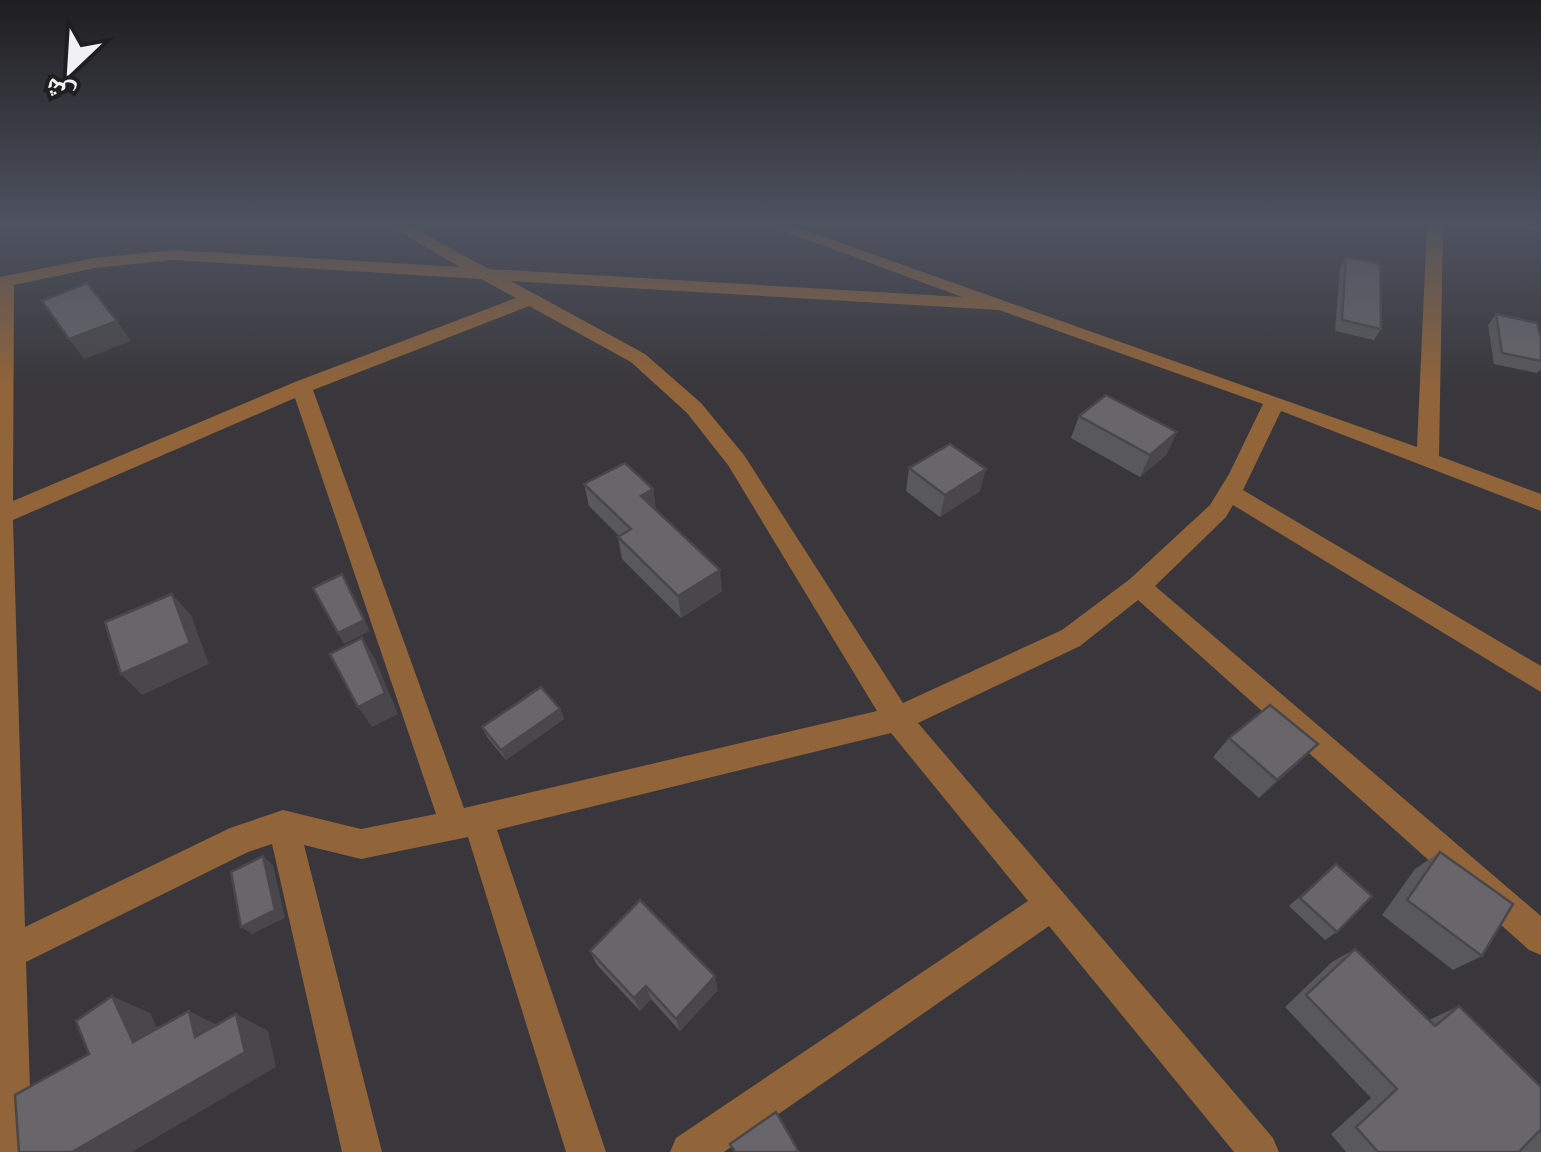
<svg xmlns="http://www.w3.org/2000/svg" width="1541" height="1152" font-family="'Titillium Web','Noto Naskh Arabic',sans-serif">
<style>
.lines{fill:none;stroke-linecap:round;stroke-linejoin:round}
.minor{fill:#91643a;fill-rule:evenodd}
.wall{fill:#59585b}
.shaded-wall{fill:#49474a}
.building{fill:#68666a;stroke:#49474a;stroke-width:2.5}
</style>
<rect width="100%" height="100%" fill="#39373b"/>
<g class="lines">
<path class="minor" d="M 390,226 L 410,226 L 489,269 L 962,297 L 770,226 L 793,226 L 1417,447 L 1427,226 L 1443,226 L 1439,456 L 1541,494 L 1541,511 L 1281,411 L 1243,490 L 1541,666 L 1541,692 L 1233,505 L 1226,517 L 1155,586 L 1541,916 L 1541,955 L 1529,950 L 1138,600 L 1080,646 L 918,723 L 1273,1138 L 1279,1152 L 1234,1152 L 1049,926 L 724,1152 L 670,1152 L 676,1138 L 1028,901 L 891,733 L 497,830 L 606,1152 L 566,1152 L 468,837 L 361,859 L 304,845 L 382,1152 L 342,1152 L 272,844 L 248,852 L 26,962 L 32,1152 L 0,1152 L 0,277 L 95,258 L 173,250 L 460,267 ZM 173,260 L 481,279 L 516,298 L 295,382 L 13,501 L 14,285 L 95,268 ZM 511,281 L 999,310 L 1263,404 L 1229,474 L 1210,505 L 1130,579 L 1062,630 L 903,703 L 744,455 L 701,403 L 645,354 ZM 529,306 L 631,362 L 687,413 L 728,465 L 877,711 L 464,808 L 313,390 ZM 295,398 L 436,814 L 361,829 L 283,810 L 230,828 L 25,927 L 13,520 Z
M 1525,226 L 1541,226 L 1541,232 L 1527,229 Z"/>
</g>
<path class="wall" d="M 1346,257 L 1381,329 L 1374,340 L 1335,331 L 1340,268 Z
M 1496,314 L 1541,338 L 1541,369 L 1537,373 L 1494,364 L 1488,325 Z
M 1079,416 L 1177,432 L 1166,455 L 1140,477 L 1071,438 Z
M 909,468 L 980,491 L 940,517 L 906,491 Z
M 584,484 L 653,489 L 656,510 L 722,591 L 681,618 L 622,559 L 618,537 L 619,536 L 589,506 Z
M 560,709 L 564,719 L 506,760 L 487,737 L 482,727 Z
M 1229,738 L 1318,744 L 1259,798 L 1213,757 Z
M 1440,852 L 1482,956 L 1453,970 L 1382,915 L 1415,869 Z
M 1336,864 L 1337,932 L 1325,940 L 1289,906 Z
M 1355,949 L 1429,1020 L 1459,1006 L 1541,1087 L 1541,1152 L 1346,1152 L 1331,1134 L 1371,1098 L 1285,1007 L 1332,962 Z
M 590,951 L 718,990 L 680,1031 L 651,999 L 640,1011 L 597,965 Z"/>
<path class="shaded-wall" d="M 117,321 L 131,341 L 84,359 L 69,339 Z
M 1177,432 L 1166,455 L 1140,477 L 1150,455 Z
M 986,469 L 980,491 L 940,517 L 945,495 Z
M 653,489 L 656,511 L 641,496 Z
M 720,570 L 722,591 L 681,618 L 678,596 Z
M 342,574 L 370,631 L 344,644 L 338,633 Z
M 172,594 L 191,615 L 209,664 L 142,695 L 121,674 Z
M 362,638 L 375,659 L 398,714 L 372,727 L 358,707 Z
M 560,709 L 564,719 L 506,760 L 501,750 Z
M 1318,744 L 1299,763 L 1259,798 L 1277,780 Z
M 263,856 L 273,865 L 285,918 L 252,934 L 241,927 Z
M 715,976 L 718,990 L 680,1031 L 676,1019 Z
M 646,986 L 651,999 L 640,1011 L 634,998 Z
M 112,996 L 150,1013 L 171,1057 L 133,1042 Z
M 189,1011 L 223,1028 L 195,1037 Z
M 236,1014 L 268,1031 L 276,1067 L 132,1152 L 72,1152 Z"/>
<path class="building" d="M 1346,257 L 1380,264 L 1381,329 L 1342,320 Z
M 87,283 L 117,321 L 69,339 L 42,301 Z
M 1496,314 L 1537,323 L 1541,338 L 1541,361 L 1502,353 Z
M 1106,395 L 1177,432 L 1150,455 L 1079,416 Z
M 950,444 L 986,469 L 945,495 L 909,468 Z
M 625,463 L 653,489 L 641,496 L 720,570 L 678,596 L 618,537 L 631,529 L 584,484 Z
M 342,574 L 364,620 L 338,633 L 313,588 Z
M 172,594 L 190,643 L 121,674 L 105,622 Z
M 362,638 L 385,693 L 358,707 L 330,654 Z
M 541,687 L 560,709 L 501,750 L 482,727 Z
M 1270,705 L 1318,744 L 1277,780 L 1229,738 Z
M 1440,852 L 1513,904 L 1482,956 L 1407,900 Z
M 263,856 L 275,910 L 241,927 L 231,872 Z
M 1336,864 L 1372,896 L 1337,932 L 1300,898 Z
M 640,900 L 715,976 L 676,1019 L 646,986 L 634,998 L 590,951 Z
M 1355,949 L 1435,1026 L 1459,1006 L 1541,1087 L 1541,1132 L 1539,1131 L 1519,1152 L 1378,1152 L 1356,1127 L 1397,1089 L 1306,995 Z
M 112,996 L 133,1042 L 189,1011 L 195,1037 L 236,1014 L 245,1052 L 72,1152 L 19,1152 L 15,1095 L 89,1054 L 76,1021 Z
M 776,1112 L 799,1152 L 735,1152 L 730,1144 Z"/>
<linearGradient id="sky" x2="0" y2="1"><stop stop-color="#1f1e20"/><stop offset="0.58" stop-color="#4e5360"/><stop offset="1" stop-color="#4e5360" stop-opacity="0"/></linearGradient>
<rect width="1541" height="387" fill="url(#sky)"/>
<g transform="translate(70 70) rotate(205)" stroke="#201f20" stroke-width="8" paint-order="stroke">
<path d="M0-8L18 38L0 25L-18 38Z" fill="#f1f0f2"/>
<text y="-15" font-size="28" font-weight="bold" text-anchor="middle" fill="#f1f0f2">ش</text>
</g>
</svg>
